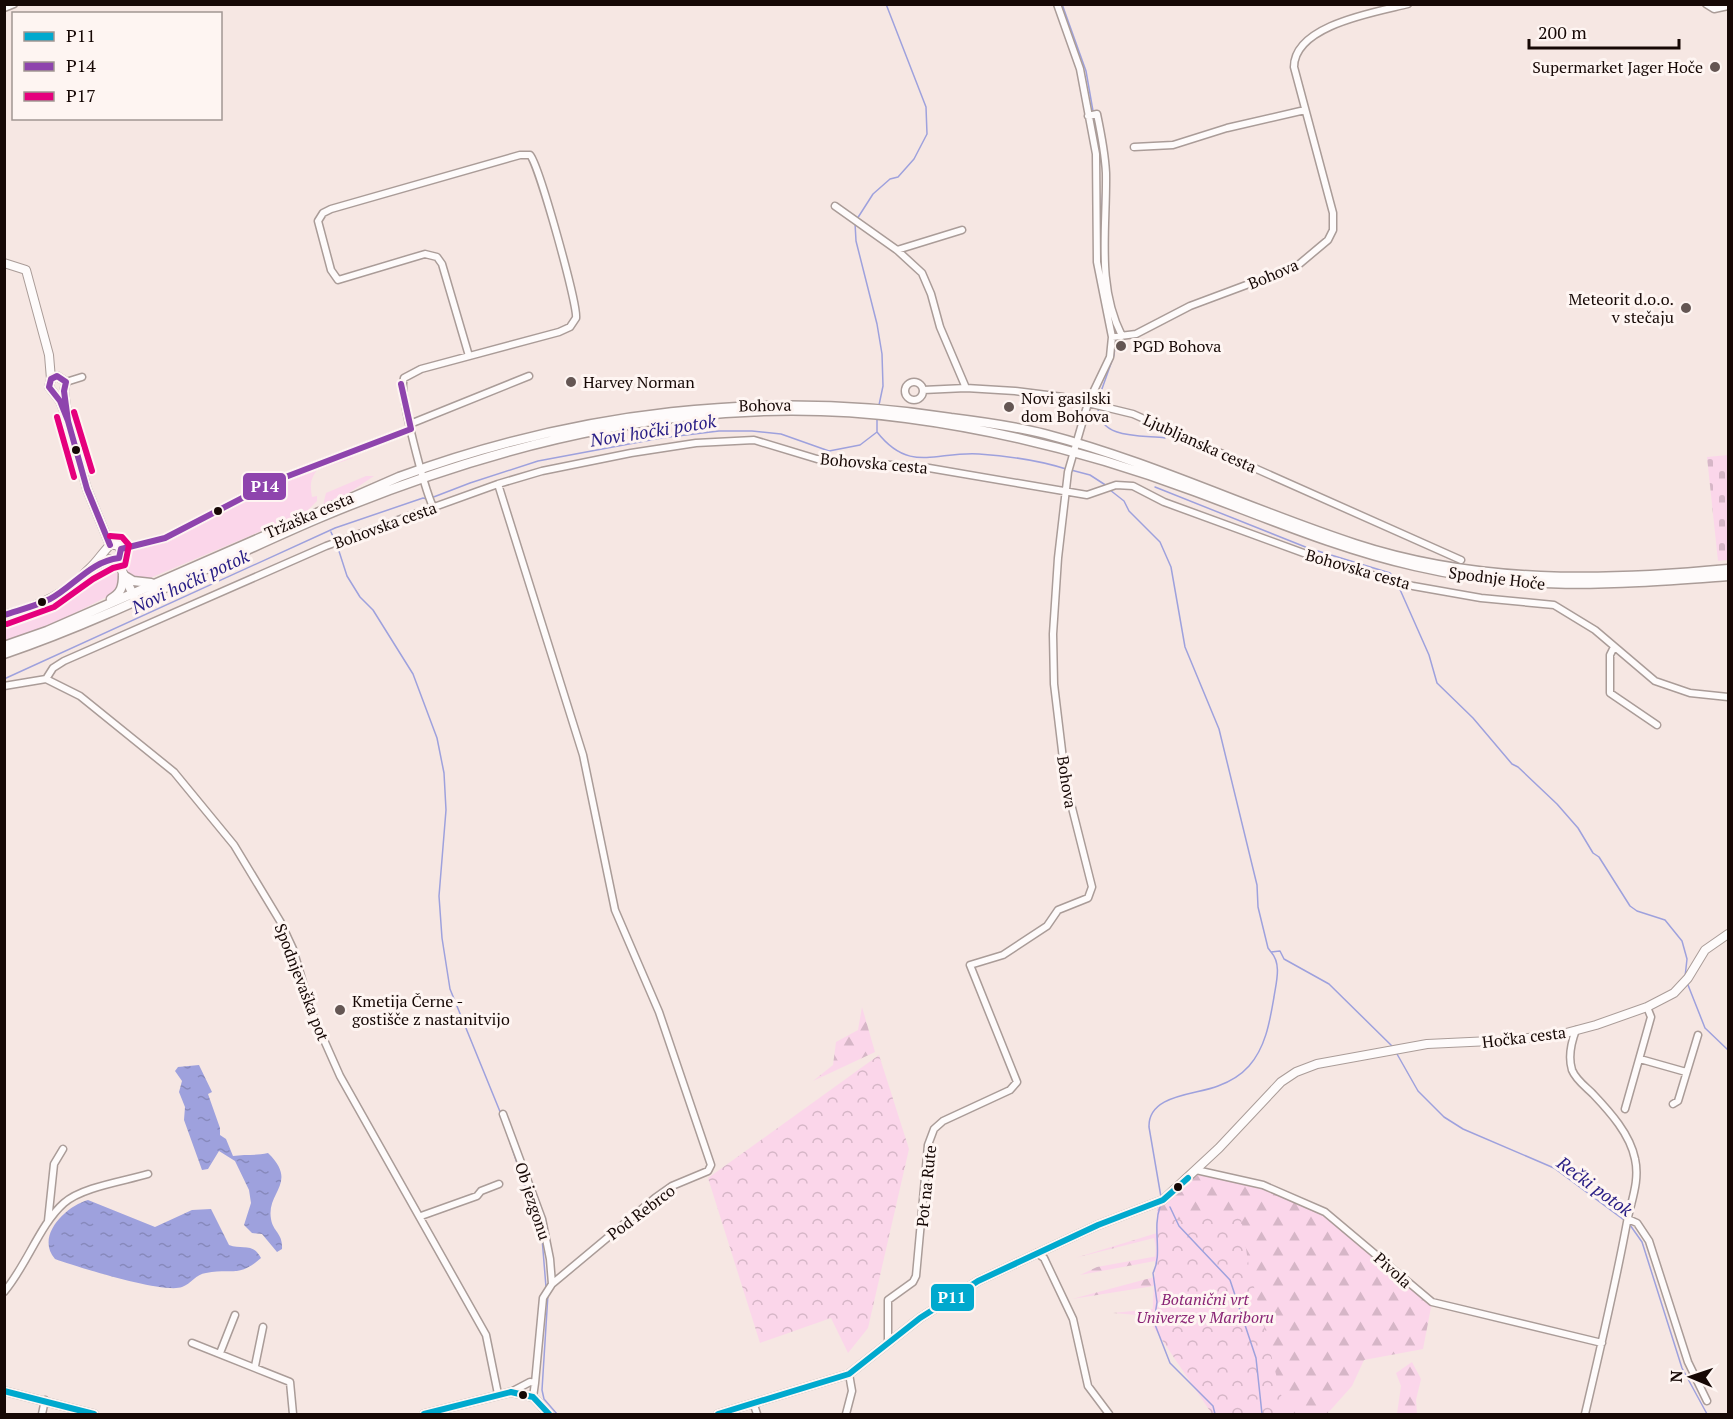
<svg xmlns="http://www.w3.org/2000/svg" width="1733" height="1419" font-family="'PT Serif',serif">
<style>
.grass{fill:#fbd6ea}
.forest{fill:url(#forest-firs)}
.cemetery{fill:url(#cemetery-stones)}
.park{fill:url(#park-crowns)}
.water{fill:url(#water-ripples)}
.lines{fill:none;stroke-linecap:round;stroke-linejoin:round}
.stream{stroke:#9ea1dd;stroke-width:1.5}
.minor-casing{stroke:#aa9c98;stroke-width:9}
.tertiary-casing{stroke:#aa9c98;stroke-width:10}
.secondary-casing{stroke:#aa9c98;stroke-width:11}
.minor{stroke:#fefbfb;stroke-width:6}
.tertiary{stroke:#fefbfb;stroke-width:8}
.secondary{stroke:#fefbfb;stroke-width:8}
.bus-1-casing{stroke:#fef5f2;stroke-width:10}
.bus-2-casing{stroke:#fef5f2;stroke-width:10}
.bus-3-casing{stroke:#fef5f2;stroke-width:10}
.bus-1{stroke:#00a9ce;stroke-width:6}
.bus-2{stroke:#8e44ad;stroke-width:6}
.bus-3{stroke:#e5007d;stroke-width:6}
.poi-dot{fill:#645653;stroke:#fef5f2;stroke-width:2}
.bus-dot{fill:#160805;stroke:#fef5f2;stroke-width:2}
.labels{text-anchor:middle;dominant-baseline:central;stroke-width:6;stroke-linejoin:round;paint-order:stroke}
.poi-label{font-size:16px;fill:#160805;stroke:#fef5f2;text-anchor:start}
.street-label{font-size:16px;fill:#160805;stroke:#fef5f2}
.park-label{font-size:16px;font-style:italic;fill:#892475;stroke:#fef5f2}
.water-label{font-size:18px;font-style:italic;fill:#281d85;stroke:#fef5f2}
.line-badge{stroke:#fef5f2;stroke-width:2}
.badge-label{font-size:16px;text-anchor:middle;font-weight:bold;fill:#fff}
</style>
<defs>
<pattern id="forest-firs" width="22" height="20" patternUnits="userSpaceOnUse" patternTransform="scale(1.5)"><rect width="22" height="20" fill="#fbd6ea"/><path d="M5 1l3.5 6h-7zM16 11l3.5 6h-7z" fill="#d6b6c7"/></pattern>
<pattern id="cemetery-stones" width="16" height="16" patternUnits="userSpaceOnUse" patternTransform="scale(1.5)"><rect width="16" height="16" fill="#fbd6ea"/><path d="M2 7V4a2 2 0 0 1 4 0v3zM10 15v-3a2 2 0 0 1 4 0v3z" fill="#d6b6c7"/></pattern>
<pattern id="park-crowns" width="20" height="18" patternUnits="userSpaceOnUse" patternTransform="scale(1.5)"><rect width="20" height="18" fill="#fbd6ea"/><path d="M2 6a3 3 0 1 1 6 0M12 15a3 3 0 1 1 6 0" fill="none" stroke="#d6b6c7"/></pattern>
<pattern id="water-ripples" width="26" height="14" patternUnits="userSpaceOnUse" patternTransform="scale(1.5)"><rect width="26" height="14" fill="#9ea1dd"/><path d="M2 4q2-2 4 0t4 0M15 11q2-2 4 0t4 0" fill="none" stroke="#8789bc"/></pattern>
</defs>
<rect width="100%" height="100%" fill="#f6e7e3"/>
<path class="grass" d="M 350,456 L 353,458 L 317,470 C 310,480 310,485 312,497 L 317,496 L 317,501 L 306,512 L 143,581 L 128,575 L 123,559 L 129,550 L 182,534 L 288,479 Z
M 366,476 L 374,476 L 341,498 L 323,505 L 326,493 Z
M 108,563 L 113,564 L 120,577 L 116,592 L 61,620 L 5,643 L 4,620 C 53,608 70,593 108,563 Z"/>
<path class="forest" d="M 862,1007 L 875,1052 L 813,1081 L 833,1065 L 836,1042 L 858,1030 Z
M 1196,1170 L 1238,1179 L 1325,1212 L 1432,1302 L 1423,1349 L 1364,1360 L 1352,1386 L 1327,1414 L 1261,1414 L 1152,1325 L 1150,1316 L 1113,1313 L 1162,1308 L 1160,1285 L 1072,1299 L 1158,1276 L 1171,1258 L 1080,1275 L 1097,1267 L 1158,1256 L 1154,1238 L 1075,1258 L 1157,1233 L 1157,1203 Z
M 1412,1362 L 1421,1379 L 1416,1400 L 1417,1414 L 1397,1414 L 1401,1386 L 1396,1373 Z"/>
<path class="cemetery" d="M 1728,455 L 1728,560 L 1718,561 L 1707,457 Z"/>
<path class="park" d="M 879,1055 L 909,1149 L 868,1328 L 848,1353 L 831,1318 L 760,1343 L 708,1178 Z
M 1240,1212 L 1249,1267 L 1286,1414 L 1212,1414 L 1152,1325 L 1157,1222 Z"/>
<path class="water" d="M 199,1065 L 212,1092 L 208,1094 L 220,1128 L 220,1135 L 226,1139 L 233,1156 C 244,1154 255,1156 268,1153 C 299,1183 266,1192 271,1219 C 273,1232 283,1233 282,1249 L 277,1252 L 262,1234 L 252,1233 L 244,1225 L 251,1203 L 249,1190 L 235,1161 L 219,1151 L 208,1169 L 202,1170 L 184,1120 L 185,1107 L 179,1092 L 182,1081 L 175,1071 L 178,1067 Z
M 88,1200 L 155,1227 L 192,1210 L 211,1209 L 229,1245 C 242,1250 253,1242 261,1258 C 239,1278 230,1268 206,1273 C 196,1274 191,1284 182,1287 C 164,1294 77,1267 55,1259 C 35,1236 66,1206 88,1200 Z"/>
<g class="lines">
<path class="stream" d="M 1062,4 L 1086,71 L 1093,111
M 1094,116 L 1102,161
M 857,219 L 873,194 L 890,179 L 898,177 L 914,159 L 927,134 L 926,107 L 886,4
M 855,223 L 856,241 L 877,324 L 882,354 L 883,386 L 879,405
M 1100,239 L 1103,187
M 1100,244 L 1103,272
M 1112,321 L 1115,333
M 1098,400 L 1114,355 L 1116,338
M 1098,409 C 1100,440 1143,435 1165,438
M 877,432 C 910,474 936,451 979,454 C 1008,456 1038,460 1066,469
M 1071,470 L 1090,475 L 1107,486
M 1155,487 L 1308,548 L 1390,573 L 1395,579
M 1110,490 L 1124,501 L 1129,511 L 1160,542 L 1171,567 L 1185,647 L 1219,729 L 1257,885 L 1258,907 L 1268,948 L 1271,952 L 1280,951 L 1284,959 L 1329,984 L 1393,1047
M 431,498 L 470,483 L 538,461 L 661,438 L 719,431 L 752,431 L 781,434 L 829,451 L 860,445 L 877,432 L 877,419
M 331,532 L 335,541
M 337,545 L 347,576 L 360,597 L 373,610 L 413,674 L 437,738 L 444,773 L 446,810 L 439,896 L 442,938 L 450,989 L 501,1114
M 1398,585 L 1429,655 L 1437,683 L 1473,718 L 1512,764 L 1518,767 L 1557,804 L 1578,828 L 1593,853 L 1599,857 L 1630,906 L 1637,911 L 1665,920 L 1682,941 L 1687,959 L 1685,977
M 4,679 L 335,528 L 423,498 L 427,499
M 1688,985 L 1705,1028 L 1728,1050
M 1397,1054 L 1418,1091 L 1444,1117 L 1463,1129 L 1554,1168 L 1624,1220
M 505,1127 L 542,1238 L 546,1287
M 1161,1197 L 1149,1127 C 1148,1094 1196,1095 1218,1086 C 1229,1082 1241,1075 1249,1066 C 1266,1047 1270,1020 1274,997 C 1276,983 1282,964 1271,952
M 1160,1207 C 1152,1229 1163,1254 1153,1273 L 1157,1302 L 1154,1322 L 1170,1363 L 1213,1406 L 1215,1414
M 1170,1207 L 1179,1226 L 1230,1280 L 1256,1358 L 1262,1414
M 1630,1225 L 1642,1242 L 1682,1368 L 1707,1414
M 548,1294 L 542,1390 L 544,1399 L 557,1414"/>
<defs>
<path id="minor" d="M 1706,4 L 1714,9 L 1728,6
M 4,8 L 14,4
M 1088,116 L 1097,114 C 1101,133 1105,153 1106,173 C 1107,228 1096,285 1122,336
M 1134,147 L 1173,145 L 1227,128 L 1305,110
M 835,206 L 897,250 L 922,273 L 931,294 L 940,327 L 966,388
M 897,250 L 962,230
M 1112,337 L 1136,334 L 1190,306 L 1297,266 L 1328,240 L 1333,230 L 1333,213 L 1294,67 C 1294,25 1376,12 1408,4
M905 391a9 9 0 1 1 18 0a9 9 0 1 1-18 0Z
M 66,382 L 82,377
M 923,390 L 966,388 L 1015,391 L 1063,397 L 1133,414 L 1461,560
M 410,424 L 529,376
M 498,484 L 583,755 L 615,910 L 659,1012 L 711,1165 L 708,1171 L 672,1186 L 655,1198 L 552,1284
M 433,507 C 425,489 398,393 404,378 L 421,369 L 559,332 L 570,327 L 576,318 C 578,305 539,165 530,155 L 520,155 L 331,209 L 323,213 L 318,221 L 331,270 L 338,280 L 425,254 L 437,257 L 442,264 L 469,356
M 121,549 L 165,538 L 275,481 L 411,429
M 1614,647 L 1610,655 L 1610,693 L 1657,725
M 46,679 L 53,668 L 64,661 L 326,546 L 498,484 L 542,471 L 631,453 L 696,443 L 754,440 L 817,459 L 929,468 L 1087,495 L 1116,485 L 1133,486 L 1164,502 L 1339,566 L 1413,586 L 1481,598 L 1554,605 L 1595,630 L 1655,681 L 1690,693 L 1728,697
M 4,686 L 46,679 L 80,696 L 174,772 L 234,845 L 280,921 L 293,949 L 312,1013 L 340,1076 L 486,1335 L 498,1394
M 1576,1030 C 1571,1043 1568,1057 1572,1070 C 1576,1080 1586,1087 1593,1094 C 1610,1112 1630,1134 1635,1159 C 1640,1181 1631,1201 1627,1222 C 1615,1287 1600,1350 1585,1414
M 1640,1059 L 1686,1072
M 1673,1104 L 1678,1101 L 1698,1035
M 1625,1109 L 1651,1017 L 1647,1007
M 503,1114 L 542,1219 L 550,1259 L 552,1284 L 543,1298 L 535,1383
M 1196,1170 L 1263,1185 L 1325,1212 L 1432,1302 L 1602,1343
M 421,1216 L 477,1196 L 481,1191 L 499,1184
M 1628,1219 L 1637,1223 L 1649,1241 L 1688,1362 L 1707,1401
M 48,1221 L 54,1164 L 63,1149
M 1037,1253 L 1044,1258 L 1073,1319 L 1088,1386 L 1109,1414
M 4,1292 C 27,1265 40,1224 64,1203 C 82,1187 125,1181 148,1174
M 888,1342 L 888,1300 L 913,1282 L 916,1276 L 928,1145 L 934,1129 L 943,1121 L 1010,1090 L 1017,1082 L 970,965 L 1003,955 L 1047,926 L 1058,910 L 1088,898 L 1092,887 L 1066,784 L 1054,684 L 1053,634 L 1058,558 L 1068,472 L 1088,403 L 1110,357 L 1112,337 L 1097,262 L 1096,154 L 1080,69 L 1057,4
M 192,1343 L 290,1382 L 293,1414
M 220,1353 L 235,1315
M 255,1366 L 263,1327
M 511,1392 L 530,1382 L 535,1383 L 533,1397
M 754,1405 L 757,1414
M 42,1414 L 45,1400
M 846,1414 L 852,1391 L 849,1374"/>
<path id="tertiary" d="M 4,263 L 26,270 L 49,355 L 51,379
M 68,421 L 64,391 L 66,382 L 57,376 L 51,379 L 49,387 L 60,401 L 68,421 L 87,489 L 110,545
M 110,545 L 118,545 L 122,554 L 117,560
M 117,560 L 135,599
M 96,566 L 110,559 L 117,560
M 4,615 C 36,608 67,593 89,569 C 97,562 103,552 110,545
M 4,1391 L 94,1414
M 424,1414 L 511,1392 L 533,1397 L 549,1414
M 718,1414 L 849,1374 L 920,1318 L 978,1281 L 1098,1225 L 1163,1200 L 1219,1148 L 1281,1082 L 1296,1072 L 1317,1064 L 1427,1044 L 1512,1040 L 1566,1033 L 1596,1025 L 1647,1007 L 1674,993 L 1688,978 L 1705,950 L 1728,934"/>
<path id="secondary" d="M 123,575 L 133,581 L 151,583
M 111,599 C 121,593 123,587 123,575
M 4,646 L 47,631 L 399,477 C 576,412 764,389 951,418 C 983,422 1014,426 1045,434 C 1152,462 1251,510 1355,544 C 1477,584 1603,581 1728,569
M 4,654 C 113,617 213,563 319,518 C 504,440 704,391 906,418 C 1005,431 1100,456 1194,491 C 1267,518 1339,549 1415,566 C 1526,592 1617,584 1728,576"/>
</defs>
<use href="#minor" class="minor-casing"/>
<use href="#tertiary" class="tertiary-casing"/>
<use href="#secondary" class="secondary-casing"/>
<use href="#minor" class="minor"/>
<use href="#tertiary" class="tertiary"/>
<use href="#secondary" class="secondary"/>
<defs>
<path id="bus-1" d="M 4,1391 L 94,1414
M 424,1414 L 511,1392 L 533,1397 L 549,1414
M 718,1414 L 849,1374 L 920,1318 L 978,1281 L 1098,1225 L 1163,1200 L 1188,1178"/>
<path id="bus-2" d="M 57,376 L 66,382 L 64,391 L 68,421 L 60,401 L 49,387 L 51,379 Z
M 401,384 L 411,429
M 68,421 L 87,489 L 110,545
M 121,549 L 165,538 L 275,481 L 411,429
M 4,615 C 19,610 36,606 50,599 C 73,587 91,561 119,558 L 121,549"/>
<path id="bus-3" d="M 74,412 L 92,471
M 57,417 L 74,477
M 7,624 L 54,607 L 93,579 L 113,568 L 125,565 L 129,545 L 122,537 L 110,536"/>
</defs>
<use href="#bus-1" class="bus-1-casing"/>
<use href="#bus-2" class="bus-2-casing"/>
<use href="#bus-3" class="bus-3-casing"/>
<use href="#bus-1" class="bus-1"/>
<use href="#bus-2" class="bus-2"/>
<use href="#bus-3" class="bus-3"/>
</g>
<g class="poi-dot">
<circle cx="1715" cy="67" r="6"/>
<circle cx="1686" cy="308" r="6"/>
<circle cx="1121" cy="346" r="6"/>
<circle cx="571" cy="382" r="6"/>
<circle cx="1009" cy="407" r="6"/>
<circle cx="340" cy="1010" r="6"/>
</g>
<g class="bus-dot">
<circle cx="76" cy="450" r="5"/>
<circle cx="218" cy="511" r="5"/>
<circle cx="42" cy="602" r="5"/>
<circle cx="1178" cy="1187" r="5"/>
<circle cx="523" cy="1395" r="5"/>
</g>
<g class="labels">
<g class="poi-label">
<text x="1703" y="67" text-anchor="end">Supermarket Jager Hoče</text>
<text x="1674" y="299" text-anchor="end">Meteorit d.o.o.<tspan x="1674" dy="18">v stečaju</tspan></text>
<text x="1133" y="346">PGD Bohova</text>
<text x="583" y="382">Harvey Norman</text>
<text x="1021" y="398">Novi gasilski<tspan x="1021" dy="18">dom Bohova</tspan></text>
<text x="352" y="1001">Kmetija Černe -<tspan x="352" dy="18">gostišče z nastanitvijo</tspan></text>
</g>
<g class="street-label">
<text transform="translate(1273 274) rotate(-23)">Bohova</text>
<text transform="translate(765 405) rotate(-1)">Bohova</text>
<text transform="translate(1200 443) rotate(24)">Ljubljanska cesta</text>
<text transform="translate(874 463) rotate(5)">Bohovska cesta</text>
<text transform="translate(309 515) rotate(-23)">Tržaška cesta</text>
<text transform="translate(385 525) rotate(-20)">Bohovska cesta</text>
<text transform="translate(1358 569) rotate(16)">Bohovska cesta</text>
<text transform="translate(1497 578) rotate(7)">Spodnje Hoče</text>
<text transform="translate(1067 782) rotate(81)">Bohova</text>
<text transform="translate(302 982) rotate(69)">Spodnjevaška pot</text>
<text transform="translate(1524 1037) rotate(-7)">Hočka cesta</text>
<text transform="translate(926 1186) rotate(-84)">Pot na Rute</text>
<text transform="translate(533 1201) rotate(72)">Ob jezgonu</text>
<text transform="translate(641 1212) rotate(-37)">Pod Rebrco</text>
<text transform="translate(1393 1270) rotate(42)">Pivola</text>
</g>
<g class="park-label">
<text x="1205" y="1299">Botanični vrt<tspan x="1205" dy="18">Univerze v Mariboru</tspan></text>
</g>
<g class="water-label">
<text transform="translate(653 430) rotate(-9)">Novi hočki potok</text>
<text transform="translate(190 581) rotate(-25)">Novi hočki potok</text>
<text transform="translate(1595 1186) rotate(36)">Rečki potok</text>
</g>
</g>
<g class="line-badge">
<rect x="242" y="472" width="45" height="29" rx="6" fill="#8e44ad"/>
<rect x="930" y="1283" width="45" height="29" rx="6" fill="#00a9ce"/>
</g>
<g class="badge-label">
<text x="265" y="492">P14</text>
<text x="952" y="1303">P11</text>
</g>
<rect width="1733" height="1419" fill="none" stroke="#160805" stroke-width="12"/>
<rect x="12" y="12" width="210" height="108" fill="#fef5f2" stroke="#a19693" stroke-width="1.5"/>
<rect x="24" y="32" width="30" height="9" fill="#00a9ce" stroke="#a19693" stroke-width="1.5"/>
<text x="66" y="42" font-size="18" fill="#160805">P11</text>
<rect x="24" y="62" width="30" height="9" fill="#8e44ad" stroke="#a19693" stroke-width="1.5"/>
<text x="66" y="72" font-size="18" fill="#160805">P14</text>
<rect x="24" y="92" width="30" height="9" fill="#e5007d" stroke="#a19693" stroke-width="1.5"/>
<text x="66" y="102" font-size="18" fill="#160805">P17</text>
<g transform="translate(1691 1377) rotate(272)" stroke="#fef5f2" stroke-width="4.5" paint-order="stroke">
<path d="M0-4.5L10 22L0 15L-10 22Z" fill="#160805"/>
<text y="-9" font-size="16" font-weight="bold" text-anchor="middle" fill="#160805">N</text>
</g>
<path d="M1529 39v9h150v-9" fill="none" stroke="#160805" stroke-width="3"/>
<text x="1538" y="39" font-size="18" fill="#160805" stroke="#fef5f2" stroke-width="4.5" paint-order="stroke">200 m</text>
</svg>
